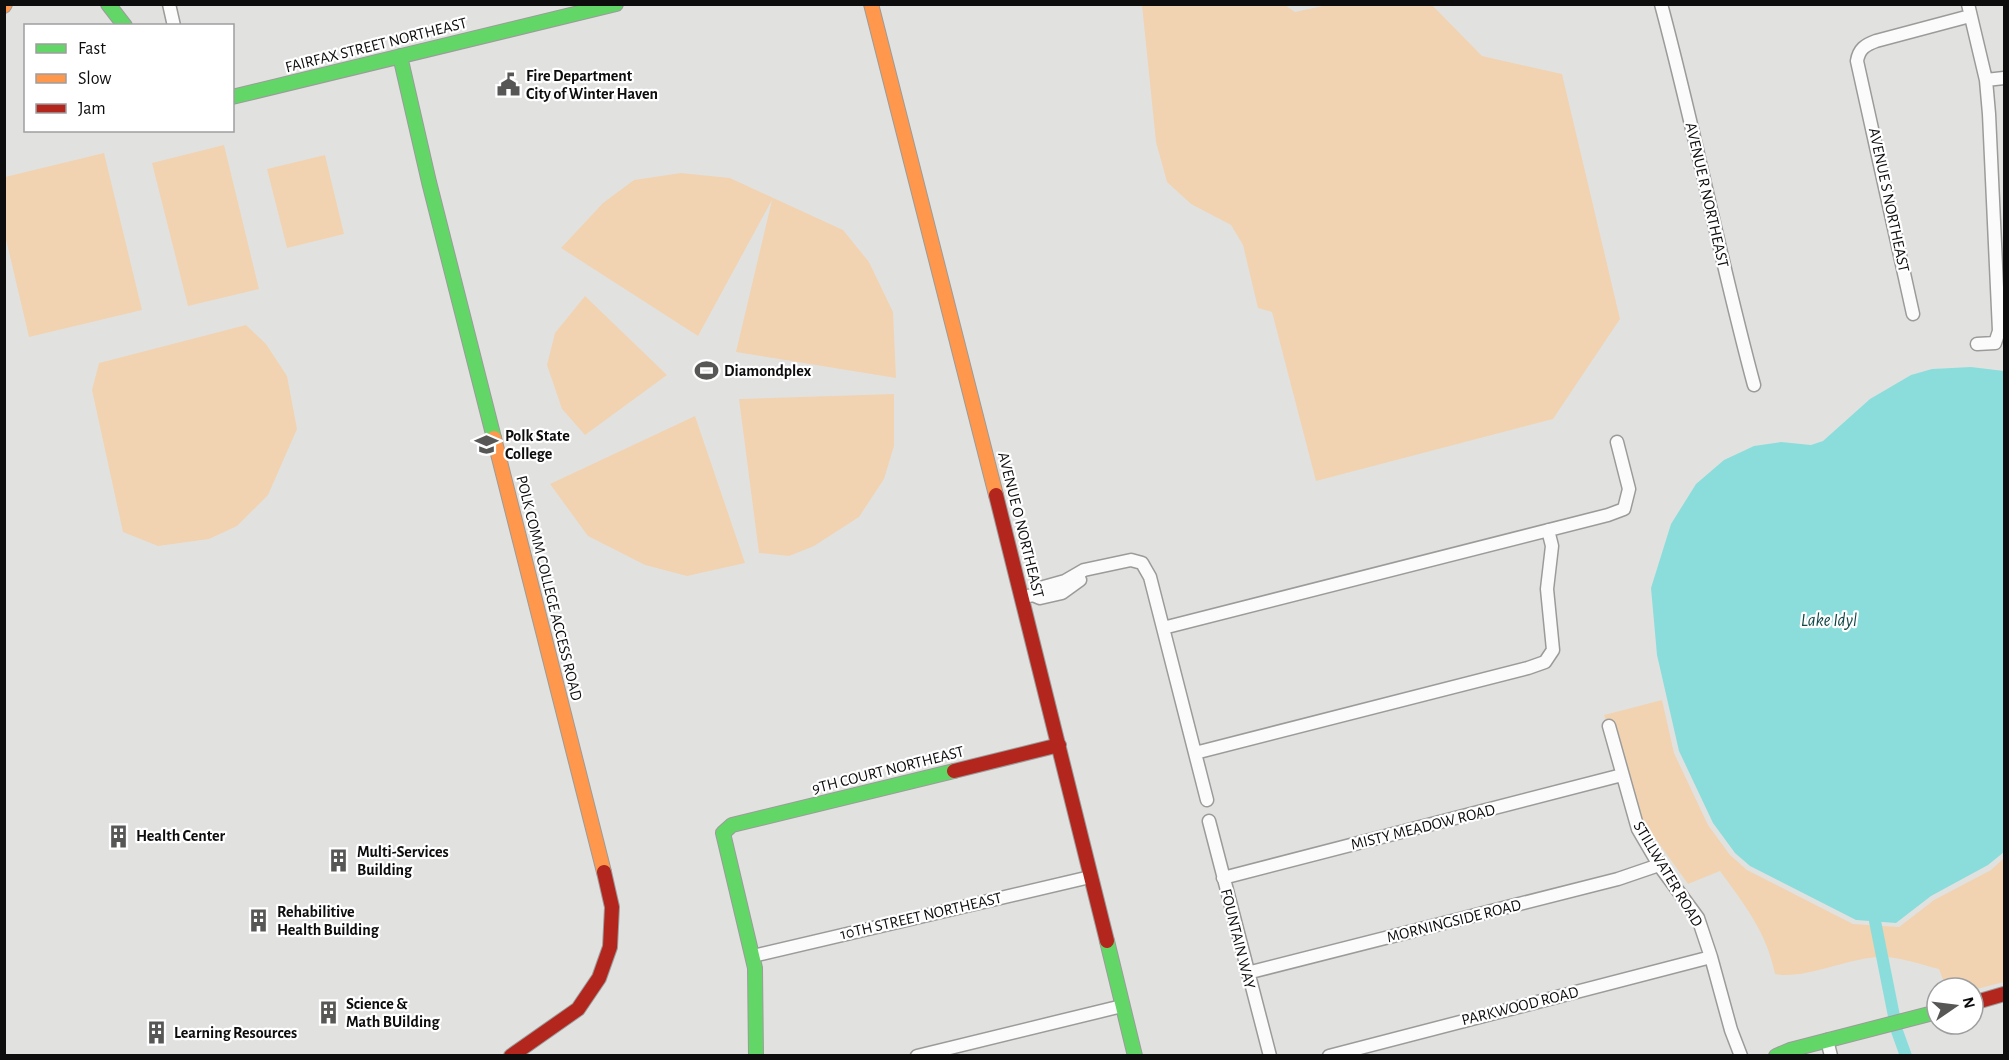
<svg xmlns="http://www.w3.org/2000/svg" width="2009" height="1060" font-family="'Alegreya Sans',sans-serif">
<style>
.green{fill:#f1d3b1}
.water{fill:#8bdddc}
.lines{fill:none;stroke-linecap:round;stroke-linejoin:round}
.canal{stroke:#8bdddc;stroke-width:12}
.street-casing{stroke:#9b9c9a;stroke-width:15}
.fast-casing{stroke:#9b9c9a;stroke-width:16}
.slow-casing{stroke:#9b9c9a;stroke-width:16}
.jam-casing{stroke:#9b9c9a;stroke-width:16}
.street{stroke:#fafbfa;stroke-width:12}
.fast{stroke:#63d668;stroke-width:14}
.slow{stroke:#ff974d;stroke-width:14}
.jam{stroke:#b3261e;stroke-width:14}
.labels{text-anchor:middle;dominant-baseline:central;stroke-width:4.5;stroke-linejoin:round;paint-order:stroke}
.street-label{font-size:16px;fill:#0c0d0c;stroke:#fff}
.poi-label{font-size:16px;font-weight:bold;fill:#0c0d0c;stroke:#fff;text-anchor:start}
.water-label{font-size:18px;font-style:italic;fill:#124747;stroke:#fff}
</style>
<rect width="100%" height="100%" fill="#e1e2e0"/>
<path class="green" d="M 1327,5 L 1432,5 L 1482,56 L 1562,74 L 1620,319 L 1553,419 L 1316,481 L 1272,312 L 1258,308 L 1243,245 L 1231,225 L 1191,204 L 1167,182 L 1156,142 L 1142,5 L 1285,5 L 1295,12 Z
M 224,145 L 259,289 L 188,306 L 152,163 Z
M 104,153 L 142,310 L 29,337 L 5,235 L 5,177 Z
M 325,155 L 344,234 L 287,248 L 267,169 Z
M 681,173 L 730,178 L 843,230 L 869,262 L 893,312 L 896,378 L 736,352 L 772,200 L 698,336 L 561,248 L 603,203 L 634,180 Z
M 585,296 L 667,375 L 585,435 L 562,409 L 547,365 L 555,333 Z
M 246,325 L 266,344 L 287,376 L 297,429 L 268,495 L 237,526 L 209,539 L 158,546 L 123,532 L 92,390 L 99,363 Z
M 894,394 L 894,446 L 884,479 L 859,517 L 814,546 L 789,556 L 759,553 L 739,399 Z
M 695,416 L 745,563 L 687,576 L 645,565 L 588,536 L 550,484 Z
M 1662,700 L 1674,753 L 1708,825 L 1730,855 L 1747,870 L 1853,924 L 1899,927 L 1934,900 L 1991,870 L 2004,858 L 2004,982 L 1973,990 L 1973,988 L 1949,988 L 1945,985 L 1939,969 C 1922,965 1897,956 1880,957 C 1847,958 1805,980 1775,974 C 1767,933 1744,904 1720,871 L 1688,884 L 1642,820 L 1604,715 Z"/>
<path class="water" d="M 1971,367 L 2004,371 L 2004,852 L 1988,865 L 1931,896 L 1896,923 L 1856,920 L 1750,866 L 1735,853 L 1713,823 L 1679,751 L 1657,655 L 1651,588 L 1671,524 L 1696,484 L 1724,460 L 1754,446 L 1781,442 L 1811,445 L 1823,441 L 1870,399 L 1911,375 L 1932,369 Z"/>
<g class="lines">
<path class="canal" d="M 1875,921 L 1897,1031 L 1906,1056"/>
<defs>
<path id="street" d="M 169,4 L 174,26
M 1661,4 C 1695,131 1720,259 1754,385
M 1968,4 L 1986,80 L 1989,114 L 1999,331 L 1995,343 L 1977,344
M 1986,80 L 2004,78
M 1913,314 L 1857,61 C 1859,49 1865,45 1876,41 L 1970,16
M 1033,595 L 1040,588 L 1065,581 L 1084,570 L 1131,560 L 1142,563 L 1150,577 L 1207,800
M 1028,596 L 1033,595 L 1040,598 L 1062,593 L 1080,580
M 1163,628 L 1608,515 L 1624,509 L 1629,489 L 1617,442
M 1609,726 L 1638,829 L 1659,865 L 1698,918 L 1711,957 L 1731,1030 L 1741,1056
M 1195,753 L 1528,668 L 1545,662 L 1553,650 L 1547,589 L 1552,546 L 1548,530
M 1209,821 L 1270,1056
M 1223,878 L 1622,775
M 753,956 L 1090,877
M 1247,973 L 1618,879 L 1659,865
M 1827,1040 L 1831,1056
M 917,1056 L 1122,1006
M 1329,1056 L 1711,957"/>
<path id="fast" d="M 108,4 L 125,26
M 400,56 L 429,182 L 494,438
M 232,97 L 616,4
M 1107,941 L 1135,1056
M 756,1056 L 755,968 L 723,833 L 732,825 L 954,771
M 1776,1056 L 1790,1050 L 1937,1012"/>
<path id="slow" d="M 871,4 L 996,495
M 4,6 L 5,4
M 494,438 L 604,872"/>
<path id="jam" d="M 996,495 L 1107,941
M 954,771 L 1059,745
M 1973,1003 L 2004,994
M 511,1056 L 578,1009 L 599,978 L 610,947 L 612,907 L 604,872"/>
</defs>
<use href="#street" class="street-casing"/>
<use href="#fast" class="fast-casing"/>
<use href="#slow" class="slow-casing"/>
<use href="#jam" class="jam-casing"/>
<use href="#street" class="street"/>
<use href="#fast" class="fast"/>
<use href="#slow" class="slow"/>
<use href="#jam" class="jam"/>
</g>
<defs>
<symbol id="civic-bare" viewBox="-9 -9 18 18"><path d="M-.6-6.5H3V-4.5H.6V-3L4-1V1h2V6H-6V1h2V-1L-.6-3ZM-1.2 2.5V6h2.4V2.5Z" fill="#575856" stroke="#fff" stroke-width="2.5" paint-order="stroke"/></symbol>
<symbol id="stadium-bare" viewBox="-9 -9 18 18"><path d="M0-5a6.5 5 0 1 0 0 10a6.5 5 0 1 0 0-10ZM-3.5-1.8h7v3.6h-7Z" fill="#575856" stroke="#fff" stroke-width="2.5" paint-order="stroke"/></symbol>
<symbol id="university-bare" viewBox="-9 -9 18 18"><path d="M0-5L7-2L0 1L-7-2ZM-4 1L0 2.5L4 1V4Q0 6-4 4Z" fill="#575856" stroke="#fff" stroke-width="2.5" paint-order="stroke"/></symbol>
<symbol id="building-bare" viewBox="-9 -9 18 18"><path d="M-4-6H4V6H1V3H-1V6H-4ZM-2.5-4.3h1.7v1.8h-1.7ZM.8-4.3h1.7v1.8H.8ZM-2.5-1h1.7V.8h-1.7ZM.8-1h1.7V.8H.8Z" fill="#575856" stroke="#fff" stroke-width="2.5" paint-order="stroke"/></symbol>
</defs>
<g fill-rule="evenodd">
<use href="#civic-bare" x="492" y="68" width="33" height="33"/>
<use href="#stadium-bare" x="690" y="354" width="33" height="33"/>
<use href="#university-bare" x="470" y="428" width="33" height="33"/>
<use href="#building-bare" x="102" y="820" width="33" height="33"/>
<use href="#building-bare" x="322" y="844" width="33" height="33"/>
<use href="#building-bare" x="242" y="904" width="33" height="33"/>
<use href="#building-bare" x="312" y="996" width="33" height="33"/>
<use href="#building-bare" x="140" y="1016" width="33" height="33"/>
</g>
<g class="labels">
<g class="street-label">
<text transform="translate(376 45) rotate(-14)">FAIRFAX STREET NORTHEAST</text>
<text transform="translate(1707 195) rotate(77)">AVENUE R NORTHEAST</text>
<text transform="translate(1889 200) rotate(78)">AVENUE S NORTHEAST</text>
<text transform="translate(1021 525) rotate(76)">AVENUE O NORTHEAST</text>
<text transform="translate(549 588) rotate(76)">POLK COMM COLLEGE ACCESS ROAD</text>
<text transform="translate(888 770) rotate(-14)">9TH COURT NORTHEAST</text>
<text transform="translate(1423 827) rotate(-14)">MISTY MEADOW ROAD</text>
<text transform="translate(1668 874) rotate(59)">STILLWATER ROAD</text>
<text transform="translate(921 916) rotate(-13)">10TH STREET NORTHEAST</text>
<text transform="translate(1454 921) rotate(-14)">MORNINGSIDE ROAD</text>
<text transform="translate(1238 939) rotate(76)">FOUNTAIN WAY</text>
<text transform="translate(1520 1006) rotate(-14)">PARKWOOD ROAD</text>
</g>
<g class="poi-label">
<text x="526" y="76">Fire Department<tspan x="526" dy="18">City of Winter Haven</tspan></text>
<text x="724" y="371">Diamondplex</text>
<text x="505" y="436">Polk State<tspan x="505" dy="18">College</tspan></text>
<text x="136" y="836">Health Center</text>
<text x="357" y="852">Multi-Services<tspan x="357" dy="18">Building</tspan></text>
<text x="277" y="912">Rehabilitive<tspan x="277" dy="18">Health Building</tspan></text>
<text x="346" y="1004">Science &amp;<tspan x="346" dy="18">Math BUilding</tspan></text>
<text x="174" y="1033">Learning Resources</text>
</g>
<g class="water-label">
<text x="1829" y="621">Lake Idyl</text>
</g>
</g>
<rect width="2009" height="1060" fill="none" stroke="#0c0d0c" stroke-width="12"/>
<rect x="24" y="24" width="210" height="108" fill="#ffffff" stroke="#9e9e9e" stroke-width="1.5"/>
<rect x="36" y="44" width="30" height="9" fill="#63d668" stroke="#9e9e9e" stroke-width="1.5"/>
<text x="78" y="54" font-size="18" fill="#0c0d0c">Fast</text>
<rect x="36" y="74" width="30" height="9" fill="#ff974d" stroke="#9e9e9e" stroke-width="1.5"/>
<text x="78" y="84" font-size="18" fill="#0c0d0c">Slow</text>
<rect x="36" y="104" width="30" height="9" fill="#b3261e" stroke="#9e9e9e" stroke-width="1.5"/>
<text x="78" y="114" font-size="18" fill="#0c0d0c">Jam</text>
<g transform="translate(1955 1006) rotate(76)"><circle r="28" fill="#ffffff" stroke="#9e9e9e" stroke-width="1.5"/>
<path d="M0-4.5L10 22L0 15L-10 22Z" fill="#575856"/>
<text y="-9" font-size="16" font-weight="bold" text-anchor="middle" fill="#0c0d0c">N</text>
</g>
</svg>
